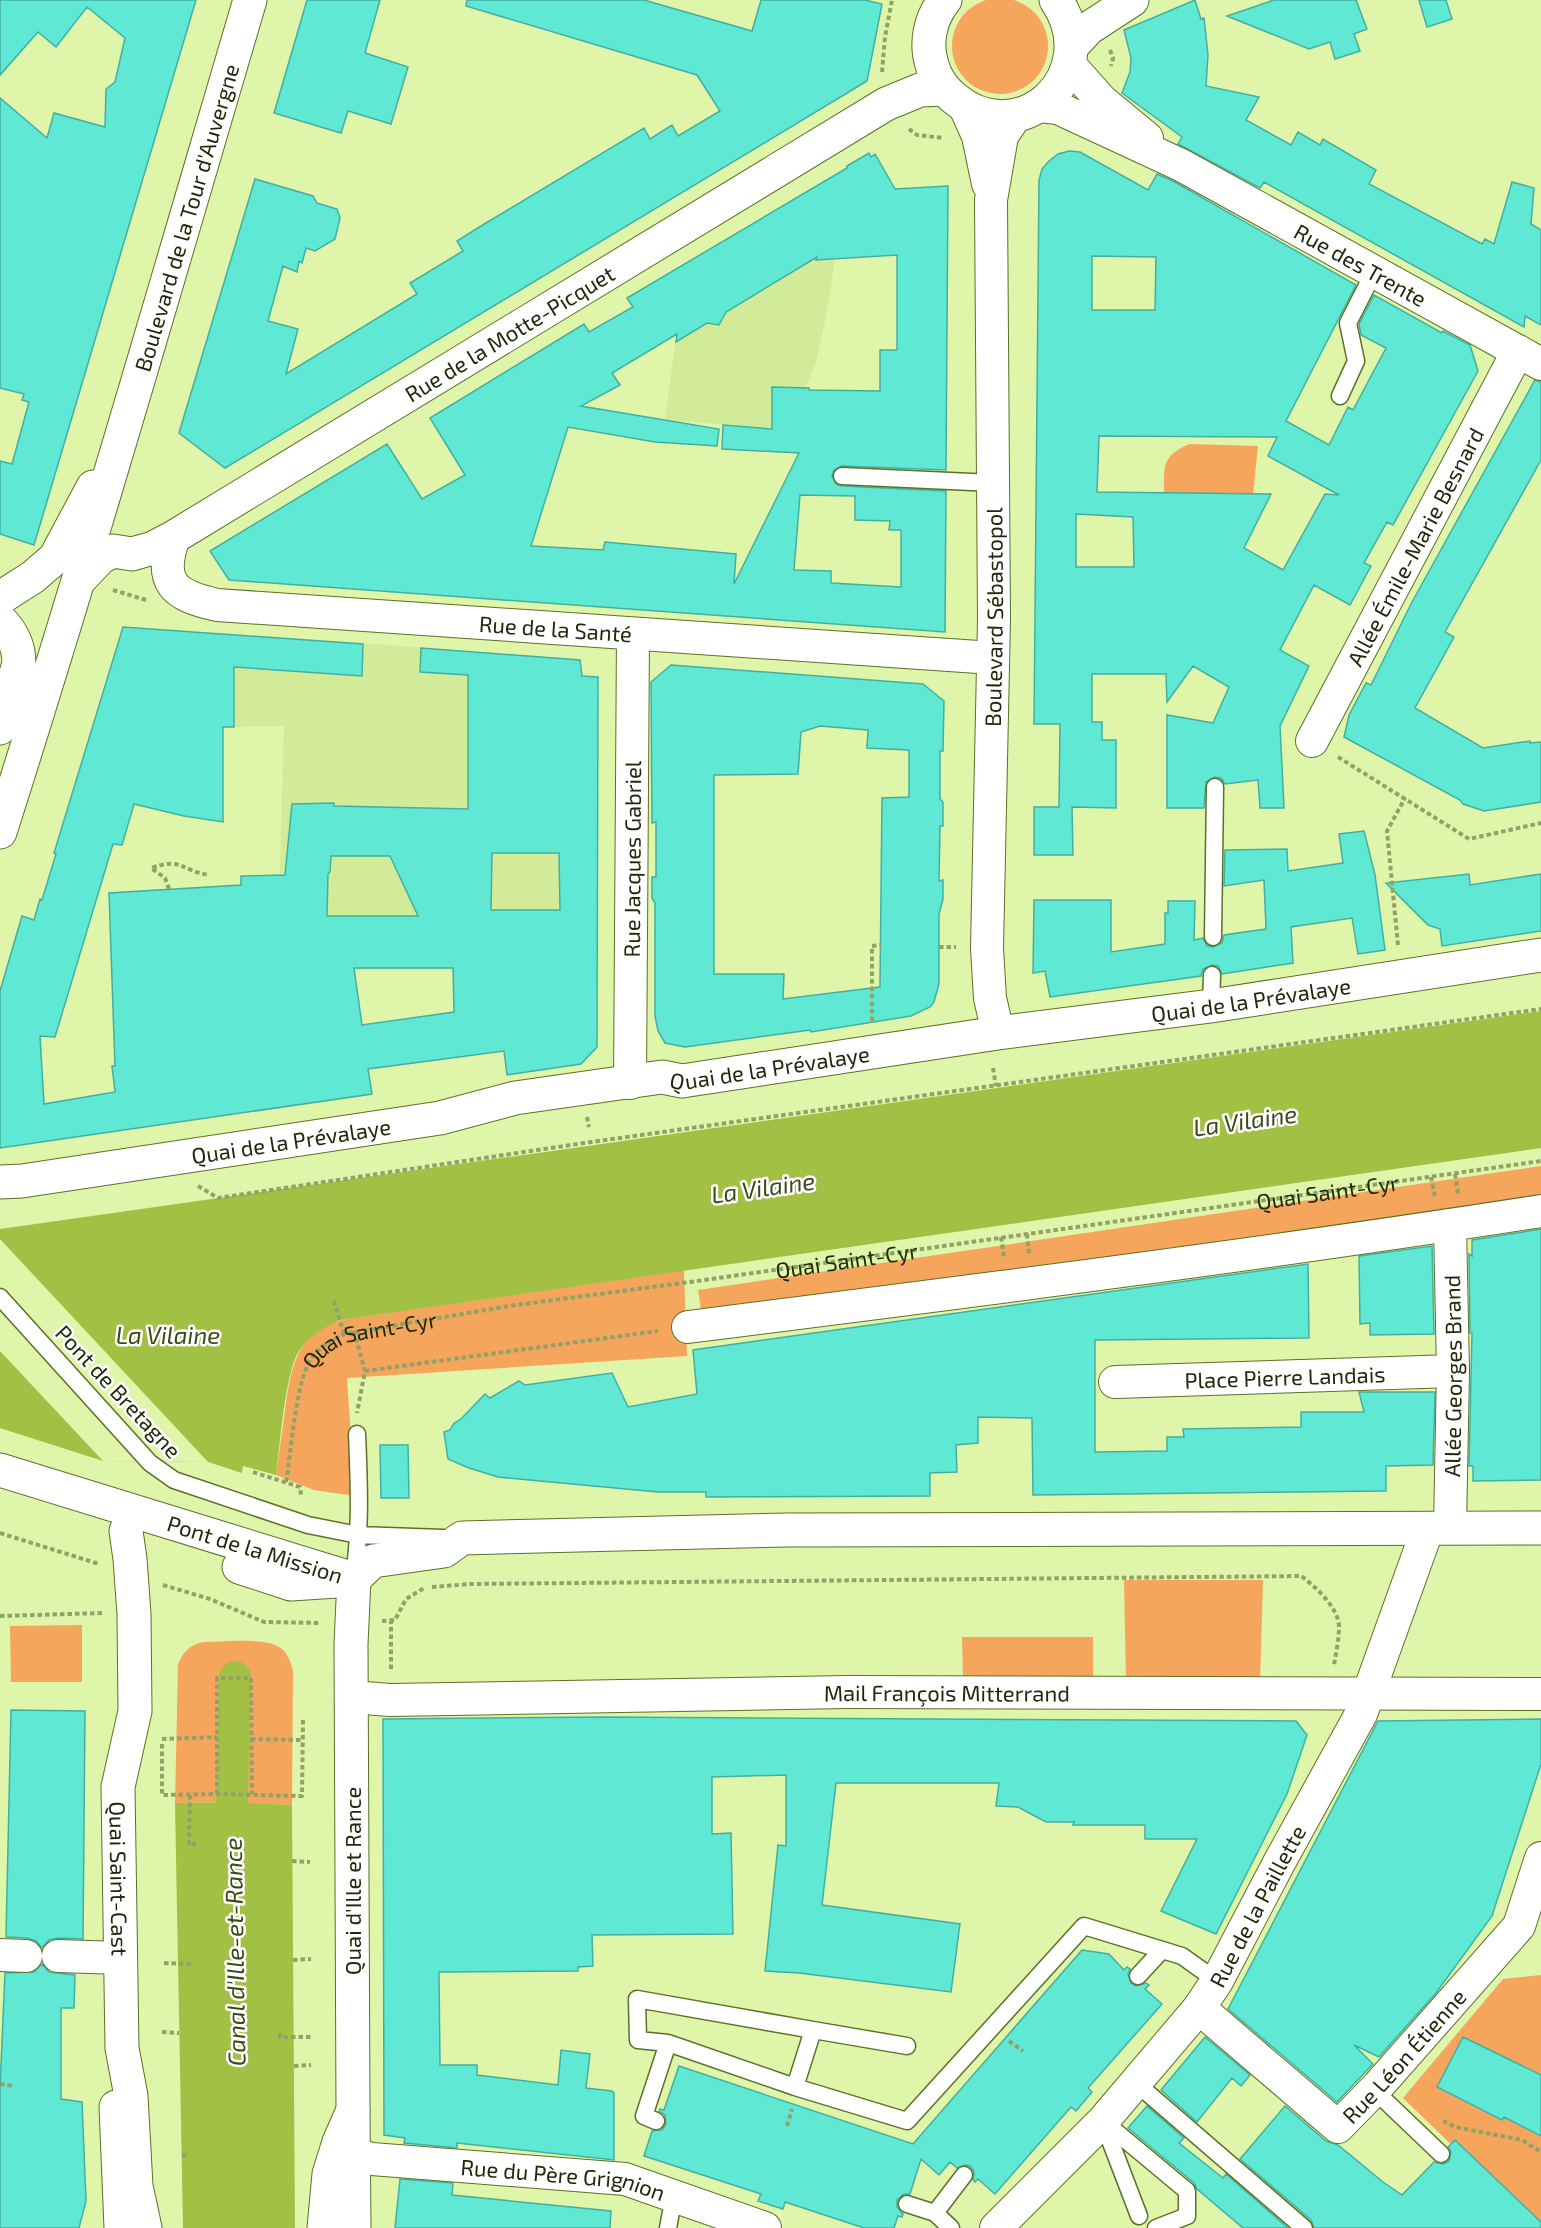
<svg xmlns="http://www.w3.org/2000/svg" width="1541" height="2228" font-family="'Exo 2',sans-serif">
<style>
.built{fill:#d2eb98}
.green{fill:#f5a55c}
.water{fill:#a2c144}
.pier{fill:#dff5a9}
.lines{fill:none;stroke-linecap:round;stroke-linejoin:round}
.canal{stroke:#a2c144;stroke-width:32}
.building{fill:#5fe8d4;stroke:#44afa0;stroke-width:1.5;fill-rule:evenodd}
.lane-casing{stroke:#5d7027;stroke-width:19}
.street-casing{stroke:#5d7027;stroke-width:34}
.secondary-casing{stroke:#5d7027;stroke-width:35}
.primary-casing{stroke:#5d7027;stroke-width:35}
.path{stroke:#91a269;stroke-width:4;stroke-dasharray:4.5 3;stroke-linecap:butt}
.lane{stroke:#fff;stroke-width:16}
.street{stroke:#fff;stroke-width:32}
.secondary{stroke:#fff;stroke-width:33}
.primary{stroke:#fff;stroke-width:33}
.labels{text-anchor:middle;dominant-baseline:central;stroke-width:5;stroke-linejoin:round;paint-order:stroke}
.street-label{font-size:22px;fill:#21290b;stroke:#fff}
.water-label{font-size:24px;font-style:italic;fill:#3b4817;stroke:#fff}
</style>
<rect width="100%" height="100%" fill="#dff5a9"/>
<path class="built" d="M 797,198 L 835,259 L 826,317 L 815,365 L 805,388 L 805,431 L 665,420 L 678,322 L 685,318 L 661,278 Z
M 223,633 L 494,653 L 492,770 L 598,768 L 597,969 L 286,970 L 278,933 L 284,726 L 223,727 Z"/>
<path class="green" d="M952 46a48 48 0 1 1 96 0a48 48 0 1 1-96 0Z
M 1189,444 L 1258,446 L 1253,494 L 1164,493 C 1164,464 1162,457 1189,444 Z
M 1541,1166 L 1541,1210 L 703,1321 L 698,1290 Z
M 684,1270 L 687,1356 L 347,1378 L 355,1496 L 314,1490 L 276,1475 C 279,1454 282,1432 285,1411 C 291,1369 296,1329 346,1319 Z
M 1124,1580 L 1263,1580 L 1260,1682 L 1126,1680 Z
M 82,1625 L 82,1682 L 11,1682 L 10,1626 Z
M 962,1637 L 1093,1637 L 1093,1676 L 963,1676 Z
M 204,1642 C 224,1642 269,1636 283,1650 C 289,1656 291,1664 293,1671 L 292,1805 L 233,1802 L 175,1803 L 178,1665 C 182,1652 191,1644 204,1642 Z
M 1541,1975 L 1541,2222 L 1464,2149 L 1460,2153 L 1403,2098 L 1503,1979 Z"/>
<path class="water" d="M 1541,1011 L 1541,1148 L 340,1320 C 324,1327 309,1336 299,1351 C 285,1372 280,1447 276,1475 L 243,1466 L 242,1473 L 208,1462 L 103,1461 L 0,1428 L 0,1229 Z
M 233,1802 L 292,1805 L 295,2228 L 183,2228 L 175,1803 Z"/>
<path class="pier" d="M 0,1239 L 208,1462 L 103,1461 L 0,1351 Z"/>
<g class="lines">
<path class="canal" d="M 233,1843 L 232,1794 L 235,1677"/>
</g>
<path class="building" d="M 0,0 L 196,0 L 34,545 L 0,534 L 0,461 L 12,464 L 29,402 L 22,400 L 24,394 L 0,388 L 0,98 L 47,138 L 54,113 L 105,127 L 106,89 L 115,82 L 125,38 L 87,7 L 56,47 L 38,32 L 0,75 Z
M 307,0 L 380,0 L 365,53 L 408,67 L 391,124 L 348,111 L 341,133 L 274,113 Z
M 467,0 L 644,0 L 752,31 L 761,0 L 865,0 L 882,4 L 867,81 L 225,468 L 179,433 L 255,179 L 313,196 L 317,203 L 337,209 L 340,218 L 335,239 L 315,251 L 306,248 L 302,263 L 299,261 L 297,272 L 283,266 L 268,321 L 298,329 L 286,374 L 417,294 L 410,283 L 463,251 L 457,241 L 481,226 L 644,128 L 650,139 L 672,125 L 678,136 L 720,111 L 697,75 L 466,6 Z
M 1195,0 L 1201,19 L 1204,18 L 1208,55 L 1206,86 L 1259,97 L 1246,120 L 1291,145 L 1298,132 L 1320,145 L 1323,139 L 1376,170 L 1369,184 L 1482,244 L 1485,239 L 1494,244 L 1512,182 L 1534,188 L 1531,224 L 1541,230 L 1541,325 L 1525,316 L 1524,327 L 1264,182 L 1260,188 L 1178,144 L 1182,137 L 1122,93 L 1130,72 L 1131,58 L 1124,30 Z
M 1274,0 L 1356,0 L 1367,29 L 1354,34 L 1360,51 L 1335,59 L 1330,42 L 1309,49 L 1227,16 Z
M 1419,0 L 1446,0 L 1452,19 L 1427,27 Z
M 1069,151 L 1080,152 L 1148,190 L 1157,174 L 1173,181 L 1356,285 L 1286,421 L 1329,445 L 1348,407 L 1353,410 L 1386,348 L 1361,335 L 1359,324 L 1374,295 L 1442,333 L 1443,331 L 1470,345 L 1478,371 L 1393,525 L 1387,522 L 1364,563 L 1371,566 L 1350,605 L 1314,585 L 1280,650 L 1309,666 L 1280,726 L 1284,808 L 1260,808 L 1258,780 L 1225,784 L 1221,778 L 1215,777 L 1206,782 L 1204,808 L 1167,808 L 1167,715 L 1213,723 L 1229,687 L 1193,666 L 1167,702 L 1166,674 L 1092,674 L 1092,722 L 1102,722 L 1102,740 L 1116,740 L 1116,808 L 1072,807 L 1073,855 L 1034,855 L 1034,807 L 1059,807 L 1060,724 L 1034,724 L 1039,180 L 1042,169 L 1049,161 L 1058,154 ZM 1092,256 L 1156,257 L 1155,310 L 1092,310 ZM 1099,436 L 1277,437 L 1268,456 L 1339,495 L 1325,494 L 1283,570 L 1244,548 L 1271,494 L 1097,492 ZM 1076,514 L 1133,517 L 1134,567 L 1076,567 Z
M 869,153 L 871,157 L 875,154 L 895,189 L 948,186 L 946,470 L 842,466 L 834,470 L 832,476 L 836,484 L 842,486 L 946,491 L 945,632 L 229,580 L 210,551 L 387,444 L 422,499 L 465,475 L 430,418 L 584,324 L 589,332 L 633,307 L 627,298 L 847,168 L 847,166 ZM 897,255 L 897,350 L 880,350 L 880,391 L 809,390 L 809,388 L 772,387 L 772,429 L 723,425 L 722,449 L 799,453 L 734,584 L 736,554 L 605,542 L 603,550 L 531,546 L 568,427 L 655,442 L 717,446 L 719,429 L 581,406 L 620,385 L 612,373 L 677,334 L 676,342 L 707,323 L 719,325 L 726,312 L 817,257 L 816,260 ZM 800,495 L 855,496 L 855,520 L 890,521 L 889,530 L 901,530 L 901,587 L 831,583 L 831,571 L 794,570 Z
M 1535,380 L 1541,382 L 1541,460 L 1445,632 L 1454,637 L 1415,708 L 1483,748 L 1530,741 L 1530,743 L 1541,742 L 1541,802 L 1484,811 L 1463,804 L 1460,800 L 1344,737 L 1349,715 L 1366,683 L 1371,685 L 1412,602 Z
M 123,627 L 363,644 L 362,676 L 234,667 L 234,727 L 223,727 L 223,822 L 184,816 L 134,804 L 122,845 L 113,844 L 55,1037 L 40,1036 L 44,1104 L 115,1092 L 112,1066 L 115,1066 L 109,893 L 241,885 L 241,876 L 285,875 L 292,804 L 334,803 L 334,806 L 468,809 L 468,675 L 420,672 L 421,648 L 580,660 L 582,676 L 598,677 L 597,1047 L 581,1064 L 507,1075 L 504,1051 L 368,1069 L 372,1094 L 0,1148 L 0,991 L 22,916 L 34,920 L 40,899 L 42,900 L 56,854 L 54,853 ZM 492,853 L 559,853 L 560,910 L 491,910 ZM 331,856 L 390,856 L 418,916 L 327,916 L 328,874 L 330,872 ZM 354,968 L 453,968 L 454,1012 L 362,1025 Z
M 671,665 L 923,684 L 944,701 L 943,751 L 940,751 L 940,799 L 943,802 L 943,826 L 940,826 L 939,881 L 943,880 L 943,899 L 939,914 L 939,984 L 934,1002 L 930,1007 L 911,1016 L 811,1032 L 810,1030 L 685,1047 L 665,1043 L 658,1031 L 655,1016 L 655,903 L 652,898 L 652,877 L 656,877 L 656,822 L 652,823 L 651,682 ZM 820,726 L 868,730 L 867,748 L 909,750 L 909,797 L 882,798 L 880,987 L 783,999 L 784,974 L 714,974 L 714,775 L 798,774 L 801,732 Z
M 1364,831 L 1375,875 L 1385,950 L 1358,954 L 1352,918 L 1291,927 L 1293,963 L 1222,974 L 1218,966 L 1212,965 L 1203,969 L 1201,976 L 1050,997 L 1045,971 L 1033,973 L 1034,900 L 1111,900 L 1111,952 L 1165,944 L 1165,913 L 1168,913 L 1168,901 L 1195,901 L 1194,940 L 1203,938 L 1207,946 L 1213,947 L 1222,943 L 1224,935 L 1266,929 L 1264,880 L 1224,886 L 1225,850 L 1287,849 L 1288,871 L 1343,863 L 1339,834 Z
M 1469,874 L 1470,885 L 1541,874 L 1541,931 L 1442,946 L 1440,929 L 1428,925 L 1386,883 Z
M 1541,1229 L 1541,1480 L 1473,1481 L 1473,1466 L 1469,1466 L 1472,1333 L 1470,1333 L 1469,1254 L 1472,1256 L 1472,1240 Z
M 1432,1246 L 1434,1334 L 1370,1335 L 1370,1323 L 1360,1324 L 1359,1256 Z
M 1308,1264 L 1309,1338 L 1095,1340 L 1095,1452 L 1167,1451 L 1167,1437 L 1184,1437 L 1183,1429 L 1301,1427 L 1301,1412 L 1364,1412 L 1359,1392 L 1435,1392 L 1433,1465 L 1386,1466 L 1386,1491 L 1033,1495 L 1032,1418 L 978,1417 L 978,1443 L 956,1445 L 957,1472 L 930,1473 L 930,1496 L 706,1497 L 706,1492 L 658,1492 L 498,1477 L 469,1468 L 448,1459 L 444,1432 L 450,1430 L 454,1423 L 460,1420 L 485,1394 L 490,1398 L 519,1381 L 525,1385 L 612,1373 L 628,1407 L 697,1394 L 693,1350 Z
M 380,1445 L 408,1445 L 409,1498 L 381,1498 Z
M 11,1710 L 85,1711 L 83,1939 L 58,1938 L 49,1940 L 42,1948 L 36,1941 L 27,1938 L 6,1937 Z
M 604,1717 L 1296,1721 L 1307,1735 L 1287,1794 L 1216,1934 L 1161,1911 L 1197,1839 L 1145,1839 L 1145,1825 L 1073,1825 L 1074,1822 L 1046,1822 L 1018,1807 L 996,1806 L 999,1783 L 836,1783 L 822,1905 L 960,1924 L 951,1992 L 799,1973 L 765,1971 L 778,1845 L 786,1846 L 786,1775 L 712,1777 L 712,1834 L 731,1833 L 733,1934 L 592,1935 L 593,1966 L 578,1967 L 578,1971 L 439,1972 L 440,2065 L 477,2065 L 477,2075 L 558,2085 L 561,2050 L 590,2054 L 586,2088 L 612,2091 L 614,2093 L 614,2160 L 457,2143 L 457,2148 L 404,2143 L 405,2138 L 384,2135 L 383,1719 Z
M 1541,1719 L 1541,1764 L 1492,1916 L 1436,1993 L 1379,2057 L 1354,2045 L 1373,2064 L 1337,2102 L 1228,2009 L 1378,1721 Z
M 1082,1950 L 1109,1954 L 1124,1970 L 1127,1967 L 1130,1969 L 1128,1974 L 1131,1983 L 1136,1986 L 1146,1983 L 1149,1985 L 1145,1989 L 1162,2004 L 1088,2088 L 1092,2092 L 1076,2111 L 1071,2107 L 995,2194 L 978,2179 L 975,2182 L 973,2180 L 974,2172 L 970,2166 L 965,2165 L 957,2168 L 950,2162 L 939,2175 L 921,2159 L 910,2194 L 904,2194 L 897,2200 L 897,2207 L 903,2214 L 902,2217 L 898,2216 L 894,2228 L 864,2228 L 785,2202 L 783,2209 L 758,2201 L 761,2194 L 644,2156 L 652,2131 L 662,2130 L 666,2124 L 665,2115 L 659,2111 L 660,2109 L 664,2110 L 679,2066 L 913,2144 Z
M 42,1964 L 49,1972 L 75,1975 L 74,2008 L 61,2008 L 61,2099 L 82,2102 L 86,2201 L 79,2228 L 0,2228 L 0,2088 L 5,1973 L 34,1972 Z
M 1205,2037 L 1250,2075 L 1241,2086 L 1232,2078 L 1197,2122 L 1161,2090 Z
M 1463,2037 L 1541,2075 L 1541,2136 L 1504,2117 L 1502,2120 L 1437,2087 Z
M 1147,2106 L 1184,2138 L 1179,2143 L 1223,2178 L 1226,2174 L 1288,2228 L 1243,2228 L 1197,2189 L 1194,2183 L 1128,2128 Z
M 1285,2106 L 1326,2141 L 1338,2145 L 1383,2182 L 1402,2195 L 1434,2162 L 1443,2164 L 1449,2161 L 1451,2152 L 1448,2147 L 1455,2140 L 1541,2222 L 1541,2228 L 1314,2228 L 1311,2220 L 1240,2159 Z
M 400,2179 L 453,2183 L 452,2195 L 611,2211 L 610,2228 L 395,2228 Z"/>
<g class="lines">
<defs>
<path id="lane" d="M 1340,396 L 1356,361 L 1348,323 L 1374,272
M 842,476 L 993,483
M 1213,937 L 1215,787
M 1211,1006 L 1212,975
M 0,1297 L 150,1463 L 174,1480 L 308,1525 L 358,1535 L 443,1538
M 354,1575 C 361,1529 359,1481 357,1434
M 1138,1976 L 1162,1950
M 813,2030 L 907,2046
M 668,2043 L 638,2040 L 637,1999 L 813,2030 L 795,2087
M 1136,2083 L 1304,2228
M 1374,2090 L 1441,2154
M 656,2121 L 644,2116 L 668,2043 L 795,2087 L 907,2121 L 1084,1926 L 1182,1956 L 1217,1981
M 1103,2121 L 1187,2191 L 1187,2216 L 1156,2228
M 1103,2122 L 1139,2216
M 907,2204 L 935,2213 L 964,2175
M 935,2213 L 951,2228
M 668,2228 L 674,2196"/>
<g id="street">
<path d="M 1069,64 L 1101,100 L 1147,138"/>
<path id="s2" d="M 1039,106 L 1058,108 L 1181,165 L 1541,364"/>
<path d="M 965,107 L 978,136 L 988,184"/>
<path id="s3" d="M 174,537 C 158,583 173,595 217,605 L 993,658"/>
<path id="s4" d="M 1312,741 L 1518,351"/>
<path id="s5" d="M 998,1033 L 990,998 L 987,949 L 994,619 L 991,200 L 1002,136 L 1016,115"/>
<path id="s6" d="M 630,1083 L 633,635"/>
<path d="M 688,1327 C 973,1291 1258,1255 1541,1211"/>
<path id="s7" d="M 1115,1382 L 1453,1371"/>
<path id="s8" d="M 1450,1528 L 1453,1371 L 1450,1225"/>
<path id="s9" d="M 351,1697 L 390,1700 L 847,1692 L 1541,1694"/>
<path d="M 0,1955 L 26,1956"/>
<path d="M 58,1956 L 121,1958"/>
<path id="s10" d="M 1199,2008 L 1338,2127 L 1378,2086 L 1519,1926 L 1541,1858"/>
<path id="s11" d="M 353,2154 L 372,2159 L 625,2179 L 765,2228"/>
<path id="s12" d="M 996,2228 L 1103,2121 L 1199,2008 L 1217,1981 L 1280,1861 L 1361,1714 L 1428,1528"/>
</g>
<g id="secondary">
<path d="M 945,0 C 930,18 925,43 932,65 C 936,79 943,89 954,98 C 1021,154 1106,73 1056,0"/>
<path d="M 1072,46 L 1089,28 L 1132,0"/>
<path id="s13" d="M 80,579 L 101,557 L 113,551 L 132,554 L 153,548 L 174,537 L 886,104 L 920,90 L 944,89"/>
<path d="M 116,2107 L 121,2228"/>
<path d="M 353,2110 L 354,2228"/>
</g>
<g id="primary">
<path d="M 0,598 L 33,577 L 55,558 L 93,487"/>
<path d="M 0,620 C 12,632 19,646 19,663 L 0,728"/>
<path id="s14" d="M 0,832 C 88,556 168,278 250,0"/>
<path id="s15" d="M 0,1182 L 22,1181 L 440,1118 L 515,1098 L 662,1077 L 682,1081 L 998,1033 L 1211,1006 L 1541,955"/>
<path id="s16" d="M 0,1470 L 354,1579"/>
<path id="s17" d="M 126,1531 L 130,1559 L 134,1614 L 135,1711 L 118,1787 L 122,2048 L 131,2096 L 136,2186 L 145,2228"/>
<path d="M 239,1567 L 291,1584 L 337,1581"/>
<path d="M 354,1579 L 373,1561 L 444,1551 L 462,1538 L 787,1530 L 1541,1528"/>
<path d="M 324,2228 L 329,2174 L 339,2142 L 353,2110 L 351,1644 L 354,1579"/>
</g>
</defs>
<use href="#lane" class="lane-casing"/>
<use href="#street" class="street-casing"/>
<use href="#secondary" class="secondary-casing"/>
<use href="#primary" class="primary-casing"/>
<g class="path">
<path d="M 1110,50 L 1113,58 L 1111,66"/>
<path d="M 882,72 L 885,37 L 892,0"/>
<path d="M 909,129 L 917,135 L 944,138"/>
<path d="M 113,590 L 146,600"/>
<path d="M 1338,757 L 1469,839 L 1541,823"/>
<path d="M 169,889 L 165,878 L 151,868 C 182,857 182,871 209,875"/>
<path d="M 1398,945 L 1387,831 L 1405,798"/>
<path d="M 939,947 L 956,947"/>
<path d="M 872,1021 L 872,946 L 881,945"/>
<path d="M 993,1068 L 996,1086"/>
<path d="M 587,1117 L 589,1127"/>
<path d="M 1455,1174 L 1458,1194"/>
<path d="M 1431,1177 L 1435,1197"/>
<path d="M 198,1186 L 218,1198 L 584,1143 L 1541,1009"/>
<path d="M 1027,1234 L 1029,1254"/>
<path d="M 1001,1237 L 1004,1257"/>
<path d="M 334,1301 L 344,1334"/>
<path d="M 354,1331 L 365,1371 L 357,1413"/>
<path d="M 365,1371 L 658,1331"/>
<path d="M 253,1472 L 300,1487 L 301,1495"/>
<path id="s1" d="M 286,1482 C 291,1453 296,1380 311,1359 C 319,1347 332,1340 344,1334 L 516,1305 L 690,1282 L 1541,1161"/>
<path d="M 0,1533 L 99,1564"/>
<path d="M 163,1585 L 210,1599 L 264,1622 L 320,1623"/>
<path d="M 432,1587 L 470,1584 L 1301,1576 C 1315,1586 1339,1608 1339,1627 C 1339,1639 1336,1653 1334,1665"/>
<path d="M 0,1616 L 104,1613"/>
<path d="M 382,1621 L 395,1620 L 406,1599 L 424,1588"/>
<path d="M 391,1669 L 391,1621"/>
<path d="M 162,1739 L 217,1737"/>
<path d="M 251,1739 L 302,1740"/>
<path d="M 162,1744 L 162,1795 L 217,1794 L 302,1796 L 303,1718"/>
<path d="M 217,1794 L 217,1678 L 251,1678 L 252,1794"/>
<path d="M 190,1795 L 189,1845 L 196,1844"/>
<path d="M 292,1861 L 310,1862"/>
<path d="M 293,1960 L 311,1959"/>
<path d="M 164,1963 L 191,1964"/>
<path d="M 162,2032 L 179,2033"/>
<path d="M 280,2033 L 280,2037 L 311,2037"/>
<path d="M 1009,2041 L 1023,2051"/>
<path d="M 294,2066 L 311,2065"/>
<path d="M 0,2084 L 13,2086"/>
<path d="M 1443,2121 L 1455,2127 L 1522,2140 L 1541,2152"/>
<path d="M 787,2126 L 792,2109"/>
<path d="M 182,2155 L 186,2155"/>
</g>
<use href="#lane" class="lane"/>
<use href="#street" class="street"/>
<use href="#secondary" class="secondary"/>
<use href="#primary" class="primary"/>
</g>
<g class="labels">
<g class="street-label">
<text stroke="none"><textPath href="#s14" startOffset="642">Boulevard de la Tour d'Auvergne</textPath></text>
<text stroke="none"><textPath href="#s2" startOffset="360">Rue des Trente</textPath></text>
<text stroke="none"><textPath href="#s13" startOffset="501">Rue de la Motte-Picquet</textPath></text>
<text stroke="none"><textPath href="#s4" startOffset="220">Allée Émile-Marie Besnard</textPath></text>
<text stroke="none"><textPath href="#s5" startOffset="417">Boulevard Sébastopol</textPath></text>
<text stroke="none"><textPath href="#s3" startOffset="438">Rue de la Santé</textPath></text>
<text stroke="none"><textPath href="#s6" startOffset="224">Rue Jacques Gabriel</textPath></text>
<text stroke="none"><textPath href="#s15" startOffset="1266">Quai de la Prévalaye</textPath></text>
<text stroke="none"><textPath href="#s15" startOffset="780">Quai de la Prévalaye</textPath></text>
<text stroke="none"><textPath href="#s15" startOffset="294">Quai de la Prévalaye</textPath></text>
<text stroke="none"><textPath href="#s1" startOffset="1162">Quai Saint-Cyr</textPath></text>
<text stroke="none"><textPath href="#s1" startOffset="676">Quai Saint-Cyr</textPath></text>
<text stroke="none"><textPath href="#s1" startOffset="190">Quai Saint-Cyr</textPath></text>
<text stroke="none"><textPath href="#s7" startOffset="170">Place Pierre Landais</textPath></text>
<text stroke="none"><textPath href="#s8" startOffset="152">Allée Georges Brand</textPath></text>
<text transform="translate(119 1391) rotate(47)">Pont de Bretagne</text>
<text stroke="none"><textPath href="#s16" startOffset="267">Pont de la Mission</textPath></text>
<text stroke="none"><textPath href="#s9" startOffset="596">Mail François Mitterrand</textPath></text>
<text stroke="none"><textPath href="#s17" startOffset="350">Quai Saint-Cast</textPath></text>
<text transform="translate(352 1881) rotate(-90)">Quai d'Ille et Rance</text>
<text stroke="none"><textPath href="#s12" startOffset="417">Rue de la Paillette</textPath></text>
<text stroke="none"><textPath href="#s10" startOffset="280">Rue Léon Étienne</textPath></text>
<text stroke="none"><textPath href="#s11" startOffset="212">Rue du Père Grignion</textPath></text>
</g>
<g class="water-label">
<text transform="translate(1245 1120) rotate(-8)">La Vilaine</text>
<text transform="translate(763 1187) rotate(-8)">La Vilaine</text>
<text x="168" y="1334">La Vilaine</text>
<text transform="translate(234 1952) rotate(-91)">Canal d'Ille-et-Rance</text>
</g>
</g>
</svg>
